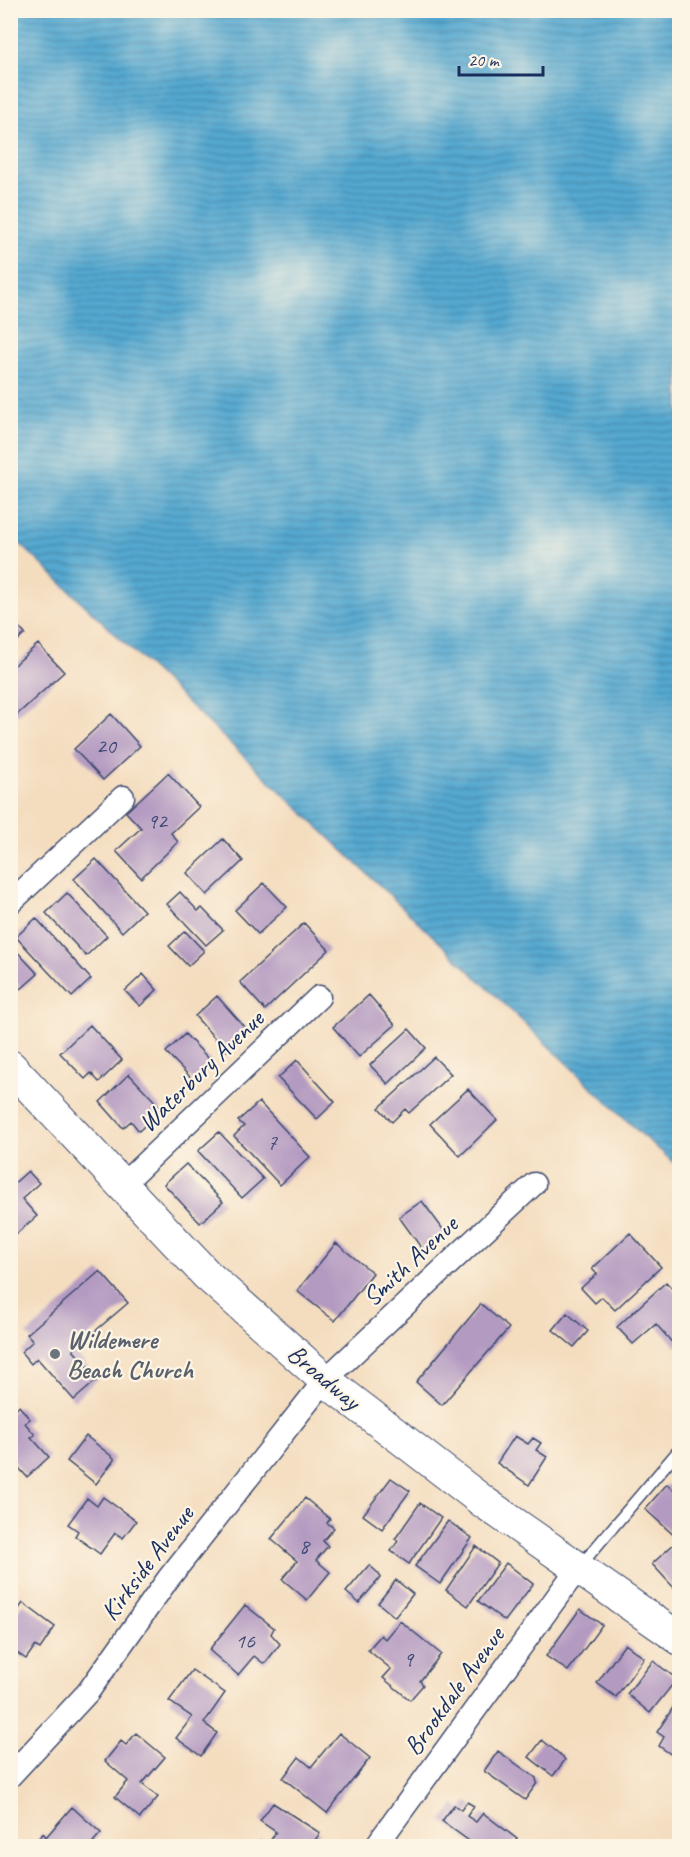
<svg xmlns="http://www.w3.org/2000/svg" width="690" height="1857" font-family="Caveat,sans-serif">
<style>
.water{fill:url(#water-rules);stroke:#386c97;stroke-width:1.5}
.building{fill:#b39ac1}
.lines{fill:none;stroke-linecap:round;stroke-linejoin:round}
.lane-casing{stroke:#3c496d;stroke-width:13}
.street-casing{stroke:#3c496d;stroke-width:25}
.secondary-casing{stroke:#3c496d;stroke-width:34}
.lane{stroke:#fff;stroke-width:10}
.street{stroke:#fff;stroke-width:22}
.secondary{stroke:#fff;stroke-width:32}
.worship-dot{fill:#6b7280;stroke:#fcf5e5;stroke-width:2}
.labels{text-anchor:middle;dominant-baseline:central;stroke-width:4.5;stroke-linejoin:round;paint-order:stroke}
.number-label{font-size:22px;fill:#414a77}
.street-label{font-size:26px;fill:#1b2f5e;stroke:#fcf5e5}
.worship-label{font-size:26px;font-weight:bold;fill:#5b616d;stroke:#fcf5e5;text-anchor:start}
</style>
<defs>
<pattern id="water-rules" width="6" height="5" patternUnits="userSpaceOnUse" patternTransform="scale(1.5)"><rect width="6" height="5" fill="#54a8d0"/><path d="M0 2.5h6" fill="none" stroke="#4589ac"/></pattern>
</defs>
<rect width="100%" height="100%" fill="#fcf5e5"/>
<filter id="ink" filterUnits="userSpaceOnUse"><feTurbulence type="fractalNoise" baseFrequency=".0167" numOctaves="2"/><feDisplacementMap in="SourceGraphic" scale="12" xChannelSelector="R" yChannelSelector="G"/><feConvolveMatrix kernelMatrix="1 2 1 2 8 2 1 2 1" color-interpolation-filters="sRGB"/></filter>
<filter id="wash" filterUnits="userSpaceOnUse"><feTurbulence type="fractalNoise" baseFrequency=".008" numOctaves="4" result="noise"/><feDisplacementMap in="SourceGraphic" scale="24" xChannelSelector="R" yChannelSelector="G"/><feGaussianBlur stdDeviation="1.35" result="paint"/><feColorMatrix in="noise" values="0 0 0 0 0 0 0 0 0 0 0 0 0 0 0 0 0 1.4 0 .05"/><feComposite in="paint" operator="in"/></filter>
<g filter="url(#wash)">
<rect width="100%" height="100%" fill="#f4ddbf"/>
<path class="water" d="M 10,11 L 679,11 L 679,1167 L 640,1133 L 11,535 Z"/>
<g id="blocks">
<path class="building" d="M 10,618 L 25,634 L 10,647 Z
M 38,644 L 64,672 L 10,721 L 10,669 Z
M 111,714 L 140,746 L 103,780 L 74,749 Z
M 168,773 L 199,807 L 171,833 L 178,842 L 141,878 L 116,851 L 141,828 L 126,812 Z
M 223,839 L 243,861 L 207,895 L 187,873 Z
M 96,859 L 144,911 L 122,932 L 74,879 Z
M 264,883 L 287,907 L 258,934 L 235,910 Z
M 180,892 L 198,911 L 202,908 L 223,930 L 206,945 L 167,904 Z
M 67,893 L 107,936 L 86,956 L 46,913 Z
M 36,918 L 91,979 L 72,997 L 16,937 Z
M 304,923 L 329,950 L 265,1010 L 240,982 Z
M 185,931 L 204,951 L 188,966 L 169,946 Z
M 10,944 L 38,974 L 21,989 L 10,977 Z
M 143,974 L 157,990 L 140,1006 L 125,991 Z
M 369,995 L 395,1025 L 359,1057 L 333,1027 Z
M 217,996 L 248,1031 L 226,1051 L 195,1016 Z
M 90,1025 L 122,1060 L 99,1082 L 91,1073 L 85,1079 L 60,1053 Z
M 409,1029 L 426,1048 L 388,1084 L 370,1065 Z
M 185,1034 L 212,1062 L 193,1080 L 166,1052 Z
M 434,1057 L 451,1074 L 409,1113 L 405,1109 L 392,1122 L 379,1108 Z
M 297,1060 L 335,1102 L 317,1119 L 278,1078 Z
M 129,1074 L 162,1109 L 139,1131 L 131,1121 L 123,1128 L 100,1102 Z
M 468,1089 L 497,1120 L 460,1156 L 430,1124 Z
M 259,1102 L 310,1157 L 280,1185 L 234,1136 L 244,1126 L 238,1121 Z
M 219,1132 L 263,1179 L 242,1198 L 198,1151 Z
M 186,1164 L 223,1202 L 200,1223 L 164,1184 Z
M 28,1171 L 39,1183 L 22,1199 L 37,1216 L 16,1234 L 10,1228 L 10,1187 Z
M 422,1201 L 448,1236 L 425,1253 L 399,1217 Z
M 630,1233 L 661,1267 L 615,1310 L 602,1297 L 595,1303 L 581,1288 L 597,1274 L 592,1269 Z
M 336,1243 L 373,1273 L 335,1321 L 297,1291 Z
M 100,1271 L 128,1303 L 73,1350 L 98,1379 L 74,1400 L 37,1358 L 31,1364 L 21,1352 L 33,1341 L 27,1334 Z
M 666,1282 L 680,1297 L 680,1343 L 676,1347 L 656,1324 L 633,1344 L 617,1327 Z
M 481,1304 L 509,1328 L 442,1405 L 416,1382 Z
M 567,1313 L 588,1331 L 574,1347 L 553,1330 Z
M 19,1406 L 30,1419 L 25,1423 L 35,1435 L 31,1437 L 49,1457 L 27,1477 L 10,1458 L 10,1413 Z
M 86,1436 L 114,1458 L 114,1460 L 96,1484 L 67,1461 Z
M 515,1436 L 528,1444 L 533,1438 L 541,1443 L 536,1450 L 547,1457 L 529,1485 L 497,1463 Z
M 391,1478 L 410,1491 L 382,1529 L 363,1515 Z
M 667,1484 L 680,1496 L 678,1539 L 645,1509 Z
M 103,1497 L 136,1521 L 123,1538 L 115,1533 L 100,1554 L 75,1536 L 78,1531 L 68,1524 L 87,1498 L 97,1506 Z
M 305,1498 L 330,1519 L 327,1523 L 334,1528 L 323,1541 L 328,1546 L 316,1560 L 330,1572 L 307,1600 L 282,1579 L 297,1561 L 271,1539 Z
M 420,1503 L 441,1518 L 409,1564 L 391,1551 L 398,1541 L 395,1539 Z
M 448,1521 L 472,1538 L 440,1584 L 415,1566 Z
M 676,1542 L 680,1545 L 680,1586 L 676,1590 L 652,1564 Z
M 476,1546 L 498,1563 L 468,1606 L 446,1590 Z
M 506,1563 L 533,1584 L 505,1621 L 478,1601 Z
M 369,1565 L 379,1574 L 380,1578 L 359,1603 L 346,1592 Z
M 396,1580 L 413,1594 L 395,1617 L 378,1603 Z
M 23,1603 L 55,1627 L 40,1649 L 35,1646 L 26,1659 L 10,1648 L 10,1621 Z
M 245,1605 L 274,1628 L 271,1634 L 280,1644 L 266,1662 L 263,1663 L 254,1656 L 238,1675 L 209,1650 Z
M 580,1609 L 602,1625 L 568,1671 L 546,1656 Z
M 400,1621 L 441,1654 L 420,1681 L 423,1685 L 410,1700 L 383,1678 L 391,1669 L 368,1650 L 381,1635 L 385,1639 Z
M 625,1644 L 644,1658 L 616,1697 L 597,1683 Z
M 653,1661 L 677,1679 L 650,1713 L 627,1694 Z
M 192,1670 L 225,1693 L 204,1723 L 217,1733 L 201,1756 L 176,1738 L 192,1717 L 169,1701 Z
M 680,1697 L 680,1750 L 675,1757 L 659,1746 L 664,1737 L 657,1732 Z
M 136,1733 L 165,1757 L 142,1784 L 158,1797 L 140,1818 L 115,1797 L 128,1781 L 105,1761 L 121,1741 L 126,1745 Z
M 339,1733 L 370,1758 L 327,1813 L 283,1778 L 299,1757 L 311,1767 Z
M 542,1740 L 563,1757 L 565,1760 L 553,1776 L 529,1757 Z
M 498,1751 L 536,1778 L 537,1783 L 525,1800 L 484,1771 Z
M 467,1802 L 474,1806 L 467,1816 L 476,1822 L 483,1813 L 517,1839 L 512,1846 L 485,1846 L 482,1844 L 481,1846 L 476,1846 L 442,1821 L 454,1805 L 461,1810 Z
M 273,1803 L 320,1833 L 311,1846 L 256,1846 L 260,1841 L 267,1846 L 276,1832 L 260,1821 Z
M 72,1807 L 101,1833 L 93,1842 L 98,1846 L 37,1846 L 38,1839 L 43,1833 L 46,1837 Z"/>
</g>
</g>
<g filter="url(#ink)">
<use href="#blocks" fill-opacity="0" stroke="#3c496d" stroke-width="1.5"/>
<g class="lines">
<defs>
<path id="lane" d="M 580,1566 L 677,1452"/>
<path id="street" d="M 10,903 L 123,797
M 121,1186 L 319,997
M 10,1776 L 88,1692 L 168,1579 L 325,1380 L 534,1184
M 376,1846 L 578,1568"/>
<path id="secondary" d="M 10,1066 L 207,1275 L 325,1380 L 485,1503 L 680,1639"/>
</defs>
<use href="#lane" class="lane-casing"/>
<use href="#street" class="street-casing"/>
<use href="#secondary" class="secondary-casing"/>
<use href="#lane" class="lane"/>
<use href="#street" class="street"/>
<use href="#secondary" class="secondary"/>
</g>
</g>
<circle class="worship-dot" cx="55" cy="1354" r="6"/>
<g class="labels">
<g class="number-label">
<text x="106" y="746">20</text>
<text x="157" y="821">92</text>
<text x="272" y="1142">7</text>
<text x="304" y="1546">8</text>
<text x="245" y="1641">16</text>
<text x="408" y="1659">9</text>
</g>
<g class="street-label">
<text transform="translate(201 1071) rotate(-44)">Waterbury Avenue</text>
<text transform="translate(410 1261) rotate(-43)">Smith Avenue</text>
<text transform="translate(324 1377) rotate(40)">Broadway</text>
<text transform="translate(147 1563) rotate(-53)">Kirkside Avenue</text>
<text transform="translate(454 1691) rotate(-54)">Brookdale Avenue</text>
</g>
<g class="worship-label">
<text x="67" y="1339">Wildemere<tspan x="67" dy="30">Beach Church</tspan></text>
</g>
</g>
<rect width="690" height="1857" fill="none" stroke="#fcf5e5" stroke-width="36"/>
<path d="M459 66v9h84v-9" fill="none" stroke="#1b2f5e" stroke-width="3"/>
<text x="468" y="66" font-size="18" fill="#1b2f5e" stroke="#fcf5e5" stroke-width="4.5" paint-order="stroke">20 m</text>
</svg>
